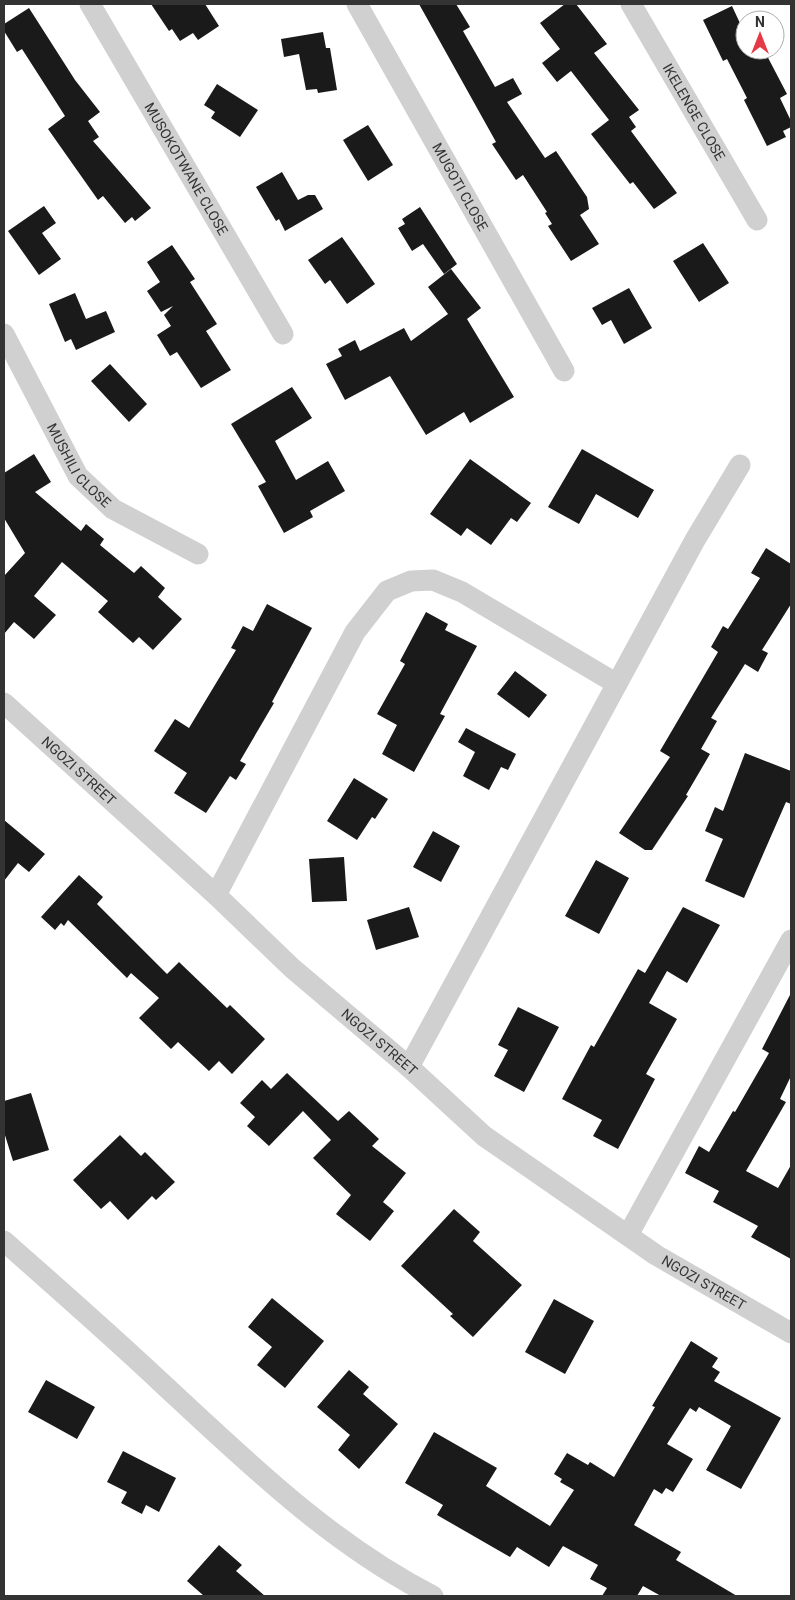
<svg xmlns="http://www.w3.org/2000/svg" width="795" height="1600" font-family="Roboto,sans-serif">
<style>
.building{fill:#1a1a1a}
.lines{fill:none;stroke-linecap:round;stroke-linejoin:round}
.street{stroke:#d0d0d0;stroke-width:21}
.labels{text-anchor:middle;dominant-baseline:central;stroke-width:5;stroke-linejoin:round;paint-order:stroke}
.street-label{font-size:14px;fill:#333;stroke:#fff}
</style>
<rect width="100%" height="100%" fill="#fff"/>
<path class="building" d="M 151,4 L 205,4 L 219,26 L 198,40 L 193,33 L 180,41 L 172,29 L 169,31 Z
M 419,4 L 456,4 L 470,27 L 463,31 L 495,87 L 513,78 L 522,94 L 507,102 L 545,158 L 556,151 L 587,197 L 589,209 L 580,215 L 599,244 L 571,261 L 548,226 L 552,224 L 545,213 L 547,212 L 523,175 L 516,180 L 492,144 L 496,142 Z
M 565,4 L 576,4 L 607,44 L 594,53 L 639,110 L 629,117 L 636,127 L 631,131 L 677,193 L 654,209 L 633,182 L 630,184 L 591,134 L 609,120 L 571,71 L 557,82 L 542,63 L 560,49 L 540,23 Z
M 732,6 L 745,34 L 745,50 L 764,50 L 787,94 L 780,98 L 791,121 L 791,127 L 783,131 L 786,137 L 767,146 L 744,100 L 747,98 L 727,59 L 723,61 L 703,20 Z
M 29,8 L 75,80 L 100,112 L 88,121 L 99,137 L 93,141 L 151,208 L 135,221 L 132,217 L 125,223 L 103,196 L 98,200 L 48,129 L 65,116 L 22,49 L 17,52 L 4,31 L 4,24 Z
M 323,32 L 326,48 L 330,48 L 337,90 L 318,93 L 317,89 L 306,90 L 299,54 L 284,57 L 281,39 Z
M 217,84 L 258,110 L 240,137 L 211,118 L 215,112 L 204,105 Z
M 368,125 L 393,165 L 368,181 L 343,140 Z
M 282,172 L 298,200 L 308,195 L 315,195 L 323,209 L 285,231 L 279,219 L 276,221 L 256,187 Z
M 44,206 L 56,223 L 42,233 L 61,259 L 39,275 L 8,231 Z
M 420,207 L 457,264 L 444,274 L 423,244 L 412,251 L 398,228 L 405,224 L 402,219 Z
M 342,237 L 375,284 L 347,304 L 330,280 L 325,284 L 308,260 Z
M 703,243 L 729,283 L 699,302 L 673,261 Z
M 172,245 L 195,279 L 190,282 L 217,324 L 206,331 L 231,370 L 201,388 L 177,352 L 170,356 L 157,335 L 171,326 L 164,315 L 173,306 L 161,312 L 147,291 L 160,282 L 147,262 Z
M 451,269 L 481,308 L 467,319 L 514,397 L 470,423 L 464,412 L 426,435 L 390,376 L 345,400 L 326,364 L 342,356 L 338,349 L 355,340 L 360,351 L 404,328 L 411,341 L 448,314 L 428,287 Z
M 629,288 L 652,328 L 624,344 L 611,320 L 602,325 L 592,308 Z
M 75,293 L 86,319 L 106,311 L 115,332 L 76,350 L 71,339 L 65,342 L 49,304 Z
M 110,364 L 147,404 L 129,422 L 91,381 Z
M 292,387 L 312,418 L 275,441 L 296,480 L 328,461 L 345,491 L 310,511 L 313,517 L 284,533 L 258,486 L 266,482 L 231,424 Z
M 582,449 L 654,490 L 638,518 L 596,494 L 579,524 L 548,507 Z
M 34,454 L 51,482 L 35,492 L 81,531 L 86,524 L 104,539 L 100,545 L 134,573 L 141,566 L 165,588 L 158,597 L 182,619 L 153,650 L 139,637 L 133,643 L 98,612 L 108,601 L 62,562 L 34,596 L 56,615 L 34,639 L 14,622 L 4,634 L 4,576 L 25,553 L 4,518 L 4,473 Z
M 470,459 L 531,503 L 517,522 L 511,518 L 491,545 L 467,528 L 461,536 L 430,514 Z
M 766,548 L 791,564 L 791,604 L 762,650 L 768,653 L 758,672 L 745,664 L 711,718 L 717,721 L 701,749 L 710,754 L 686,795 L 688,796 L 652,850 L 645,850 L 619,833 L 670,757 L 660,751 L 718,652 L 711,647 L 723,626 L 728,629 L 760,578 L 751,573 Z
M 267,604 L 312,628 L 272,702 L 274,703 L 240,761 L 246,764 L 236,780 L 230,776 L 206,813 L 174,793 L 187,773 L 154,751 L 175,719 L 189,728 L 236,650 L 231,648 L 243,626 L 253,631 Z
M 426,612 L 448,624 L 445,630 L 477,646 L 440,714 L 445,716 L 414,772 L 382,754 L 397,725 L 377,714 L 405,664 L 400,661 Z
M 515,671 L 547,695 L 529,718 L 497,694 Z
M 466,728 L 516,754 L 508,770 L 501,767 L 489,790 L 463,776 L 475,752 L 458,742 Z
M 745,753 L 791,771 L 791,804 L 786,802 L 744,898 L 705,881 L 723,839 L 705,831 L 715,807 L 723,811 Z
M 354,778 L 388,799 L 375,819 L 372,817 L 357,840 L 327,821 Z
M 4,820 L 45,854 L 29,872 L 18,863 L 4,881 Z
M 433,831 L 460,846 L 441,882 L 413,867 Z
M 344,857 L 347,901 L 312,902 L 309,859 Z
M 596,860 L 629,878 L 599,934 L 565,916 Z
M 79,875 L 103,897 L 97,904 L 167,974 L 179,962 L 227,1008 L 230,1005 L 265,1039 L 232,1074 L 219,1061 L 209,1071 L 178,1042 L 171,1049 L 139,1018 L 159,998 L 131,973 L 127,978 L 68,920 L 64,926 L 61,923 L 55,930 L 41,917 Z
M 409,907 L 419,937 L 376,950 L 367,920 Z
M 683,907 L 720,925 L 687,983 L 667,971 L 649,1003 L 677,1019 L 646,1074 L 655,1079 L 618,1149 L 593,1136 L 602,1120 L 562,1099 L 591,1045 L 594,1047 L 638,969 L 645,973 Z
M 791,993 L 791,1076 L 780,1099 L 786,1102 L 746,1171 L 778,1188 L 791,1165 L 791,1259 L 751,1237 L 758,1226 L 713,1202 L 719,1191 L 685,1173 L 699,1146 L 709,1152 L 733,1111 L 735,1112 L 769,1053 L 762,1049 Z
M 518,1007 L 559,1027 L 524,1092 L 494,1076 L 508,1050 L 498,1045 Z
M 287,1073 L 338,1121 L 349,1111 L 379,1139 L 372,1146 L 406,1173 L 383,1202 L 394,1211 L 370,1241 L 336,1214 L 351,1195 L 313,1158 L 331,1140 L 303,1111 L 269,1146 L 247,1126 L 255,1117 L 240,1103 L 262,1080 L 271,1089 Z
M 31,1093 L 49,1150 L 13,1161 L 4,1132 L 4,1101 Z
M 120,1135 L 141,1156 L 145,1152 L 175,1182 L 156,1200 L 152,1196 L 128,1220 L 110,1201 L 101,1209 L 73,1180 Z
M 454,1209 L 480,1232 L 473,1241 L 522,1285 L 473,1337 L 450,1316 L 453,1314 L 401,1266 Z
M 272,1298 L 324,1341 L 285,1388 L 257,1365 L 272,1347 L 248,1327 Z
M 554,1299 L 594,1321 L 565,1374 L 525,1352 Z
M 691,1341 L 718,1358 L 712,1367 L 720,1372 L 714,1381 L 781,1418 L 741,1489 L 706,1470 L 731,1426 L 699,1407 L 696,1412 L 690,1408 L 667,1444 L 693,1459 L 673,1492 L 666,1488 L 662,1494 L 654,1489 L 634,1525 L 681,1552 L 676,1560 L 737,1596 L 661,1596 L 643,1586 L 637,1596 L 602,1596 L 607,1588 L 590,1579 L 598,1565 L 563,1546 L 549,1567 L 517,1547 L 510,1557 L 437,1515 L 443,1505 L 405,1483 L 434,1432 L 497,1468 L 486,1486 L 550,1526 L 574,1490 L 560,1482 L 562,1479 L 554,1474 L 567,1453 L 588,1465 L 590,1462 L 614,1477 L 655,1407 L 652,1406 Z
M 349,1370 L 369,1387 L 363,1394 L 398,1424 L 359,1469 L 338,1450 L 350,1435 L 317,1407 Z
M 46,1380 L 95,1407 L 77,1439 L 28,1412 Z
M 123,1451 L 176,1478 L 159,1512 L 146,1505 L 142,1514 L 121,1503 L 127,1492 L 107,1482 Z
M 219,1545 L 242,1565 L 236,1571 L 265,1596 L 204,1596 L 187,1581 Z"/>
<g class="lines">
<g class="street">
<path id="s1" d="M 90,4 L 283,334"/>
<path id="s2" d="M 357,4 L 564,371"/>
<path id="s3" d="M 631,4 L 757,220"/>
<path id="s4" d="M 4,334 L 78,476 L 113,509 L 198,554"/>
<path id="s5" d="M 4,703 L 216,895 L 292,968 L 409,1067 L 484,1136 L 656,1255 L 791,1333"/>
<path d="M 216,895 L 355,632 L 387,591 L 411,581 L 433,580 L 462,592 L 617,684"/>
<path d="M 409,1067 L 695,540 L 740,465"/>
<path d="M 628,1235 L 791,940"/>
<path d="M 4,1241 C 58,1289 112,1336 165,1386 C 248,1463 331,1544 433,1596"/>
</g>
</g>
<g class="labels">
<g class="street-label">
<text stroke="none"><textPath href="#s3" startOffset="125">IKELENGE CLOSE</textPath></text>
<text stroke="none"><textPath href="#s1" startOffset="191">MUSOKOTWANE CLOSE</textPath></text>
<text stroke="none"><textPath href="#s2" startOffset="210">MUGOTI CLOSE</textPath></text>
<text stroke="none"><textPath href="#s4" startOffset="152">MUSHILI CLOSE</textPath></text>
<text stroke="none"><textPath href="#s5" startOffset="101">NGOZI STREET</textPath></text>
<text stroke="none"><textPath href="#s5" startOffset="506">NGOZI STREET</textPath></text>
<text stroke="none"><textPath href="#s5" startOffset="911">NGOZI STREET</textPath></text>
</g>
</g>
<rect width="795" height="1600" fill="none" stroke="#333333" stroke-width="10"/>
<g transform="translate(760 35)"><circle r="24" fill="#ffffff" stroke="#adadad"/>
<path d="M0-4L9 19L0 12L-9 19Z" fill="#e63946"/>
<text y="-8" font-size="14" font-weight="bold" text-anchor="middle" fill="#333333">N</text>
</g>
</svg>
